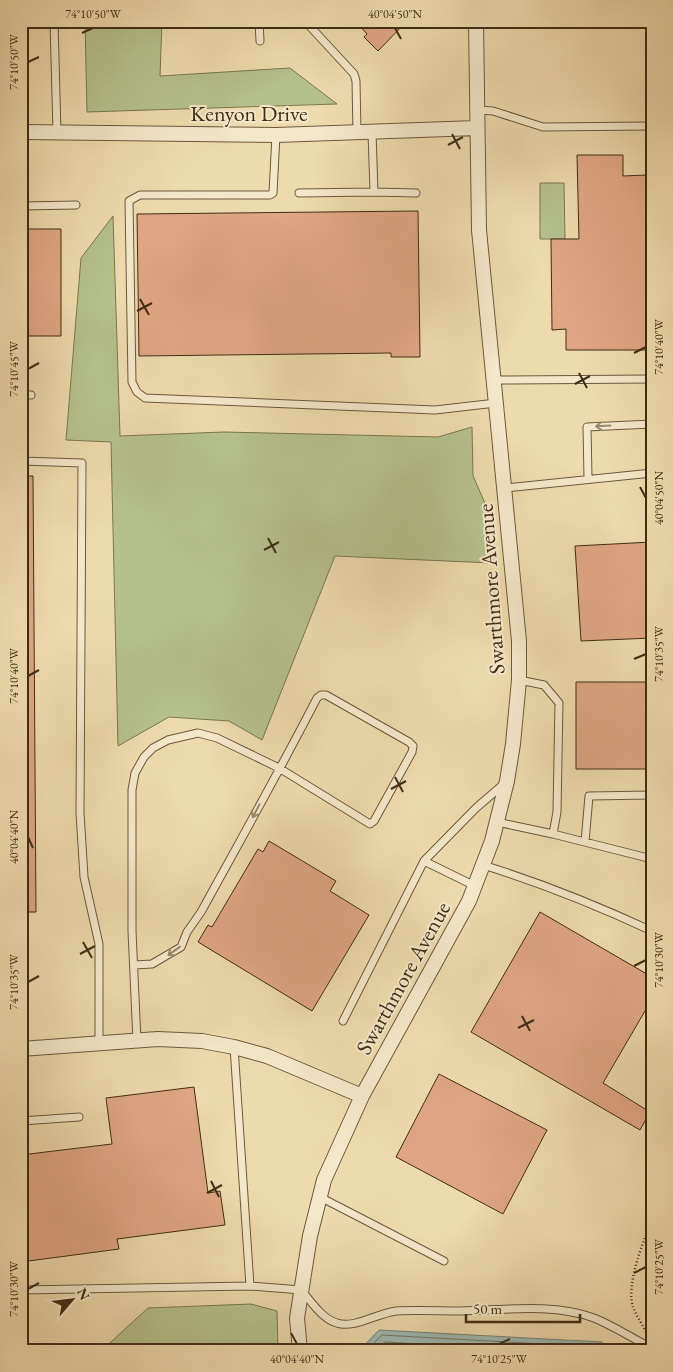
<svg xmlns="http://www.w3.org/2000/svg" width="673" height="1372" font-family="'EB Garamond',serif">
<style>
.green{fill:#b5c18c;stroke:#7a7751}
.water{fill:#9db9b4;stroke:#778175}
.lines{fill:none;stroke-linecap:round;stroke-linejoin:round}
.shore{stroke:#6e7365;stroke-width:1}
.building{fill:#e0a684;stroke:#3f2d16}
.lane-casing{stroke:#6b583c;stroke-width:9}
.street-casing{stroke:#6b583c;stroke-width:16}
.path{stroke:#3f2d16;stroke-width:2.5;stroke-dasharray:1 2.5;stroke-linecap:butt}
.lane{stroke:#f4e8ca;stroke-width:7}
.street{stroke:#f4e8ca;stroke-width:14}
.oneway{stroke:#9a8a70}
.ticks{fill:none;stroke:#3f2d16;stroke-width:2}
.labels{text-anchor:middle;dominant-baseline:central;stroke-width:4;stroke-linejoin:round;paint-order:stroke}
.street-label{font-size:22px;fill:#3f2d16;stroke:#f4e8ca}
.neatline{fill:none;stroke:#3f2d16;stroke-width:2}
.ticks-label{font-size:12px;text-anchor:middle;fill:#3f2d16}
</style>
<rect width="100%" height="100%" fill="#eedbad"/>
<filter id="stains"><feTurbulence type="fractalNoise" baseFrequency=".004" numOctaves="4"/><feColorMatrix values="0 0 0 0 .2 0 0 0 0 .09 0 0 0 0 .02 0 0 0 .5 -.17"/></filter>
<radialGradient id="worn" r=".72"><stop offset=".6" stop-color="#630" stop-opacity="0"/><stop offset="1" stop-color="#630" stop-opacity=".3"/></radialGradient>
<path class="green" d="M 85,21 L 162,21 L 160,76 L 290,68 L 337,104 L 87,112 Z
M 540,183 L 564,183 L 565,239 L 540,239 Z
M 113,216 L 120,436 L 224,432 L 438,437 L 472,427 L 473,476 L 485,503 L 491,563 L 335,556 L 262,740 L 229,721 L 169,717 L 118,746 L 111,442 L 66,440 L 81,258 Z
M 251,1304 L 277,1311 L 278,1349 L 275,1351 L 101,1351 L 148,1308 Z"/>
<path class="water" d="M 379,1330 L 602,1342 L 604,1351 L 359,1351 Z"/>
<g class="lines">
<path class="shore" d="M 366,1351 L 382,1335 L 596,1347 L 599,1351
M 375,1351 L 385,1342 L 549,1351"/>
</g>
<path class="building" d="M 355,21 L 407,21 L 378,51 L 364,37 L 367,34 Z
M 577,155 L 623,155 L 623,176 L 647,175 L 649,350 L 566,350 L 566,329 L 552,330 L 551,239 L 579,239 Z
M 418,211 L 420,357 L 391,357 L 391,353 L 139,356 L 137,214 Z
M 21,229 L 61,229 L 61,336 L 21,336 Z
M 21,476 L 33,476 L 36,912 L 21,912 Z
M 652,542 L 652,638 L 581,641 L 575,546 Z
M 576,682 L 652,682 L 652,769 L 576,769 Z
M 269,841 L 336,881 L 330,891 L 369,915 L 312,1011 L 198,942 L 208,925 L 212,927 L 258,849 L 263,852 Z
M 540,912 L 652,977 L 652,999 L 603,1083 L 650,1112 L 640,1130 L 471,1032 Z
M 439,1074 L 547,1130 L 503,1214 L 396,1157 Z
M 194,1087 L 208,1193 L 220,1191 L 225,1225 L 117,1239 L 119,1249 L 21,1262 L 21,1155 L 112,1144 L 106,1098 Z"/>
<g class="lines">
<defs>
<path id="lane" d="M 54,21 L 57,133
M 259,21 L 260,41
M 305,21 L 354,74 L 356,81 L 357,133
M 478,110 L 493,111 L 543,127 L 652,126
M 276,135 L 273,193 L 270,195 L 140,195 L 129,201 L 132,382 L 137,392 L 145,398 L 435,410 L 496,403
M 374,192 L 416,193
M 299,193 L 374,192 L 372,132
M 21,206 L 76,205
M 493,380 L 652,379
M 21,395 L 31,395
M 21,461 L 82,463 L 80,813 L 84,877 L 99,944 L 99,1043
M 588,478 L 587,427 L 652,424
M 505,488 L 652,473
M 497,822 L 553,834 L 557,812 L 559,703 L 544,685 L 519,680
M 553,834 L 652,859
M 585,842 L 589,796 L 652,795
M 424,861 L 475,886
M 483,865 C 541,883 596,905 652,931
M 134,965 L 152,964 L 181,947 L 187,932 L 201,912 C 240,841 280,770 317,698 L 321,695 L 326,695 L 409,742 L 413,746 L 412,752 L 374,821 L 370,824 L 279,768 L 217,738 L 198,733 L 168,740 L 153,748 L 144,757 L 135,773 L 132,790 L 132,931 L 137,1041
M 343,1021 L 424,861 L 476,808 L 505,783
M 234,1047 L 250,1286 L 301,1290 C 311,1301 322,1319 337,1323 C 354,1329 378,1313 396,1311 C 418,1310 439,1311 461,1311 C 504,1310 553,1303 594,1318 C 614,1326 633,1339 652,1348
M 21,1121 L 79,1117
M 320,1197 L 444,1261
M 21,1290 L 250,1286"/>
<path id="street" d="M 21,132 L 276,135 L 477,128
M 21,1049 L 158,1039 L 202,1041 L 234,1047 L 267,1056 L 362,1096
M 300,1351 L 297,1318 L 310,1236 L 324,1180 L 362,1096 L 469,901 L 492,841 L 507,781 L 513,744 L 519,680 L 519,641 L 479,230 L 476,21"/>
</defs>
<use href="#lane" class="lane-casing"/>
<use href="#street" class="street-casing"/>
<path class="path" d="M 646,1332 C 642,1324 636,1315 633,1307 C 626,1286 642,1242 652,1223"/>
<use href="#lane" class="lane"/>
<use href="#street" class="street"/>
</g>
<defs><path id="oneway-shaft" d="M-6 0H5M1.5-3L5.5 0L1.5 3" fill="none" stroke-width="1.6" stroke-linecap="round" stroke-linejoin="round" transform="scale(1.25)"/></defs>
<g class="oneway">
<use href="#oneway-shaft" transform="translate(603 426) rotate(177)"/>
<use href="#oneway-shaft" transform="translate(256 811) rotate(118)"/>
<use href="#oneway-shaft" transform="translate(174 951) rotate(144)"/>
</g>
<path class="ticks" d="M 395,28 L 401,39M 82,33 L 93,28M 28,62 L 39,57M 452,134 L 460,149M 448,145 L 463,137M 140,299 L 149,315M 137,311 L 152,303M 634,353 L 646,347M 28,369 L 39,363M 579,373 L 587,388M 575,384 L 590,376M 640,487 L 646,498M 268,538 L 276,553M 264,550 L 279,542M 634,659 L 646,654M 28,676 L 39,670M 395,777 L 403,792M 391,789 L 406,781M 28,837 L 33,848M 83,942 L 92,958M 80,954 L 95,946M 634,966 L 646,960M 28,982 L 39,976M 522,1016 L 530,1031M 518,1028 L 534,1020M 211,1181 L 219,1197M 207,1193 L 222,1185M 634,1273 L 646,1267M 28,1289 L 39,1283M 291,1333 L 297,1344M 499,1344 L 510,1339"/>
<g class="labels">
<g class="street-label">
<text x="249" y="113">Kenyon Drive</text>
<text transform="translate(491 589) rotate(-94)">Swarthmore Avenue</text>
<text transform="translate(403 978) rotate(-61)">Swarthmore Avenue</text>
</g>
</g>
<rect width="673" height="1372" fill="none" stroke="#eedbad" stroke-width="55"/>
<g transform="translate(72 1300) rotate(62)" stroke="#f4e8ca" stroke-width="4" paint-order="stroke">
<path d="M0-4L9 19L0 12L-9 19Z" fill="#3f2d16"/>
<text y="-8" font-size="14" font-weight="bold" text-anchor="middle" fill="#3f2d16">N</text>
</g>
<path d="M466 1314v8h114v-8" fill="none" stroke="#3f2d16" stroke-width="2.5"/>
<text x="473" y="1314" font-size="15" fill="#3f2d16" stroke="#f4e8ca" stroke-width="4" paint-order="stroke">50 m</text>
<rect x="28" y="28" width="618" height="1316" class="neatline"/>
<g class="ticks-label">
<text x="93" y="18">74°10'50"W</text>
<text x="395" y="18">40°04'50"N</text>
<text transform="translate(14 62) rotate(-90)" y="4">74°10'50"W</text>
<text transform="translate(659 347) rotate(-90)" y="4">74°10'40"W</text>
<text transform="translate(14 369) rotate(-90)" y="4">74°10'45"W</text>
<text transform="translate(659 498) rotate(-90)" y="4">40°04'50"N</text>
<text transform="translate(659 654) rotate(-90)" y="4">74°10'35"W</text>
<text transform="translate(14 676) rotate(-90)" y="4">74°10'40"W</text>
<text transform="translate(14 837) rotate(-90)" y="4">40°04'40"N</text>
<text transform="translate(659 960) rotate(-90)" y="4">74°10'30"W</text>
<text transform="translate(14 982) rotate(-90)" y="4">74°10'35"W</text>
<text transform="translate(659 1267) rotate(-90)" y="4">74°10'25"W</text>
<text transform="translate(14 1289) rotate(-90)" y="4">74°10'30"W</text>
<text x="297" y="1363">40°04'40"N</text>
<text x="499" y="1363">74°10'25"W</text>
</g>
<rect width="100%" height="100%" filter="url(#stains)"/>
<rect width="100%" height="100%" fill="url(#worn)"/>
</svg>
